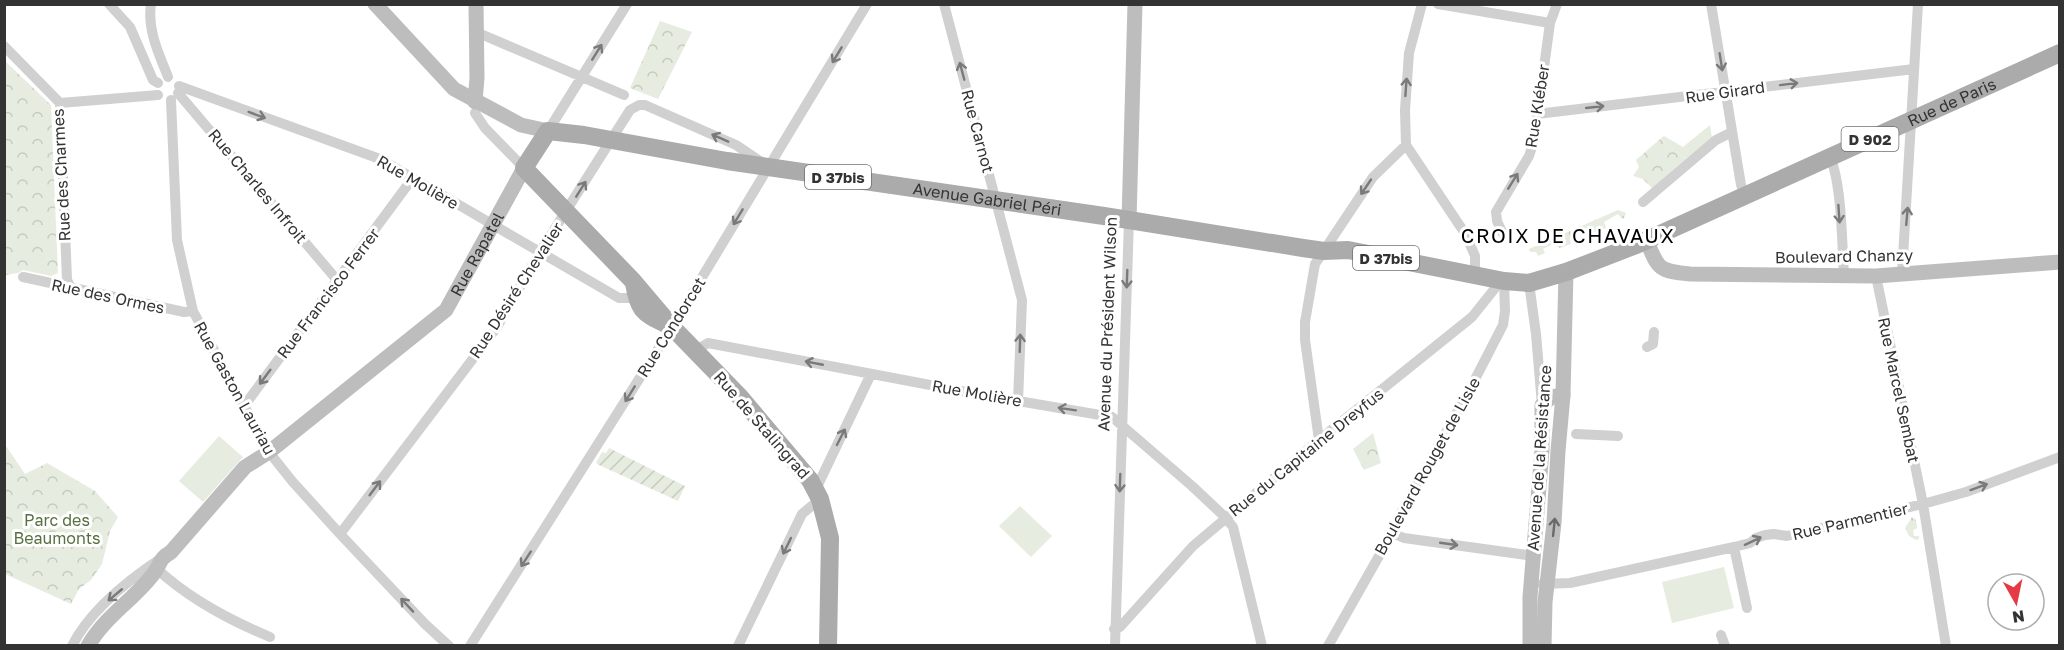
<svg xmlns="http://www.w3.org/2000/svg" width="2064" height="650" font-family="'Golos Text',sans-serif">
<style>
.grass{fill:url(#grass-tufts)}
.park{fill:url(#park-crowns)}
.garden{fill:url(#garden-furrows)}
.pitch{fill:#e6ecdf}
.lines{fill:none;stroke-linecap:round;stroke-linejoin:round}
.street{stroke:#d0d0d0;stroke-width:10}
.secondary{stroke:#bdbdbd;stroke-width:15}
.primary{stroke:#ababab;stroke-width:18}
.oneway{stroke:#7a7a7a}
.oneway2{stroke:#6a6a6a}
.labels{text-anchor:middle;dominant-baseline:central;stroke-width:6;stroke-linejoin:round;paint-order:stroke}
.shield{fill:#fff;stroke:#707070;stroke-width:1.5}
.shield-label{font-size:15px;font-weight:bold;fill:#333}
.street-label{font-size:16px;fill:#333;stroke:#fff}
.park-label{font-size:16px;fill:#56703f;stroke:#fff}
.quarter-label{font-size:20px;letter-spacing:1.5px;fill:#000;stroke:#fff}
</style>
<defs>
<pattern id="grass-tufts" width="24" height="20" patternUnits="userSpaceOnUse" patternTransform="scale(1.5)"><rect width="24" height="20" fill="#e6ecdf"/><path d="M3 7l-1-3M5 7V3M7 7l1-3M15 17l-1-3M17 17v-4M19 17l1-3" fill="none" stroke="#c6cbc0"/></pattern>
<pattern id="park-crowns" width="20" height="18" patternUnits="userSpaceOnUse" patternTransform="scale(1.5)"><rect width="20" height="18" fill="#e6ecdf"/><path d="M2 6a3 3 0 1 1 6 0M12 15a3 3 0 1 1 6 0" fill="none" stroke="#c6cbc0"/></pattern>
<pattern id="garden-furrows" width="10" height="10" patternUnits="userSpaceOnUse" patternTransform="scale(1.5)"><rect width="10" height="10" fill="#e6ecdf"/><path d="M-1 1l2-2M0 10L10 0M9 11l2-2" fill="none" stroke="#c6cbc0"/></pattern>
</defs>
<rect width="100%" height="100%" fill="#fff"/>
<path class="grass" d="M 1618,210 L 1626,213 L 1624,218 L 1622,219 L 1618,214 L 1604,222 L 1606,228 L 1593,234 L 1589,228 L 1579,231 L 1578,235 L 1570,239 L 1571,244 L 1560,248 L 1553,244 L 1543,249 L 1545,253 L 1538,256 L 1536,252 L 1530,252 L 1529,249 Z
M 1912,517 L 1916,520 L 1917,528 L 1913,530 L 1914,536 L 1919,536 L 1919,539 L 1916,540 L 1909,536 L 1905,528 Z"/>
<path class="park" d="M 660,21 L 692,32 L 658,99 L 630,88 Z
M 4,60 L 51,105 L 58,273 L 51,276 L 23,270 L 18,273 L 5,275 Z
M 1660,139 L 1686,159 L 1652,188 L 1643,179 L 1633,176 L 1639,167 L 1636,160 Z
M 1373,433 L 1381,463 L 1364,470 L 1353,449 Z
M 4,443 L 25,474 L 47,463 L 95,491 L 118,517 L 110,531 L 102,564 L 91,580 L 79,589 L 71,604 L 5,574 Z"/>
<path class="garden" d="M 609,448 L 685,486 L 678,501 L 599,465 L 596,463 L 602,452 L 606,453 Z"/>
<path class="pitch" d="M 1710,125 L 1712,138 L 1686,159 L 1660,139 L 1664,136 L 1683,147 Z
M 219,436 L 243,457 L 203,502 L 179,481 Z
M 1020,506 L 1052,536 L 1031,557 L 999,526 Z
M 1724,567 L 1734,608 L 1672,623 L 1662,582 Z"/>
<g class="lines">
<path class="street" d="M 109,4 L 130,27 L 153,80 L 158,83
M 151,4 C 147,30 159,54 168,77
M 944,4 L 1022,300 L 1018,401
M 1422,4 L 1409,53 L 1405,110 L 1406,145 L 1466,235 L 1475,256 L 1475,275
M 1438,4 L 1550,23
M 1711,4 L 1741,185 L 1745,195
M 476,32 L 624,95
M 4,46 L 60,103 L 67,280 L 71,288
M 179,86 L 380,159 L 619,298 L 636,298 L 642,295
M 178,93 L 337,280
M 171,100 L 177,240 L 193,311 L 269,452 L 292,481 L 340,534 L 425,624 L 449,646
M 60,103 L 158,95
M 475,113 L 485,128 L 524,168
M 1537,114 L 1914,69
M 548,131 L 627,4
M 1830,157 C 1842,184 1842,245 1844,276
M 1643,202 L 1716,140 L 1732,132
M 1503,234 L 1497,221 L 1496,212 L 1529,156 L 1534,141 L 1550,23 L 1557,4
M 1902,274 L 1918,4
M 1876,276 L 1923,504 L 1946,646
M 23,277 L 184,312 L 193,311
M 1529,283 L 1536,334 L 1542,405
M 1647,347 L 1653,344 L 1654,332
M 696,350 L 708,343 L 983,395 L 1112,417 L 1192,486 L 1225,517 L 1233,527 L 1262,646
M 244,406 L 412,179
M 1576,434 L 1618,436
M 1319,440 L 1305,340 L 1305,322 L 1315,264 L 1373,177 L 1406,145
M 816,489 L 871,374
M 1392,533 L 1404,538 L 1534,556
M 340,534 L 497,327 L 540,252 L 630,110 L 639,105 L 645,105 L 736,145 L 763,163
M 1734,547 L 1747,608
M 156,568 C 189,599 229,620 270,637
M 1542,584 L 1570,583 L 1734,547 L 1750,543 L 1756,538 L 1765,535 L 1774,534 L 1787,536 L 1923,504 L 1966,492 L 2060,457
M 1114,629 L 1120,627 L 1193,546 L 1319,440 L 1472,317 L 1496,287 L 1504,281
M 1721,635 L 1725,646
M 72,646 C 90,610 127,581 160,559
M 470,646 L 672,327 L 867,4
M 738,646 L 802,514 L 820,499
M 1115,646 L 1129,220
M 1328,646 L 1392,533 L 1398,518 L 1470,389 L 1503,325 L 1505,311 L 1504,281"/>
<g class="secondary">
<path d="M 375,4 L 454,89 L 521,125 L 548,131"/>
<path d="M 475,102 L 477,78 L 476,4"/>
<path d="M 1129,220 L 1135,4"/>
<path d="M 1647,241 C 1658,270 1660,271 1690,274 L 1876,276 L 2060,262"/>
<path id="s1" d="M 88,646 C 105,616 135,599 154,573 C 162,562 158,560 171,552 L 245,467 L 269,452 L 446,310 L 524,168"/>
<path d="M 1530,646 L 1530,597 L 1542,450 L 1542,405 L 1552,397 L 1563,395"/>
<path d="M 1544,646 L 1545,602 L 1554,523 L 1558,451 L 1563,395 L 1566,272"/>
</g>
<g class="primary">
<path d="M 634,283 C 638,309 642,313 666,324"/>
<path id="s2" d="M 828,646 L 830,538 L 820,499 L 810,480 L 740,397 L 672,327 L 633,281 L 524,168 L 548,131 L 584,135 L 727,161 L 1104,216 L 1303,248 L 1324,251 L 1348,250 L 1504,281 L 1529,283 L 1566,272 L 1636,245 L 2060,53"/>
</g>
</g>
<defs><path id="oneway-shaft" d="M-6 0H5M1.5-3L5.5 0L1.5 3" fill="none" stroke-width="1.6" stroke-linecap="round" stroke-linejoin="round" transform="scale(1.5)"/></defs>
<g class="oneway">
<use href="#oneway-shaft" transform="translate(597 52) rotate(-58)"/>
<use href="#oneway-shaft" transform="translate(837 55) rotate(121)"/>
<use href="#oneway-shaft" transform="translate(1721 62) rotate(81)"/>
<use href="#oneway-shaft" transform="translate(962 71) rotate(-105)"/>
<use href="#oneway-shaft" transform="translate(1789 84) rotate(-7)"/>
<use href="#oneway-shaft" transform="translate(1406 87) rotate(-86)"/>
<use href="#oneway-shaft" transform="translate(1595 107) rotate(-6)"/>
<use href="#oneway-shaft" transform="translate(257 115) rotate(20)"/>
<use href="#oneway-shaft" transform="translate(720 138) rotate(-156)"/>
<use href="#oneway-shaft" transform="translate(1513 181) rotate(-58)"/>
<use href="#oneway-shaft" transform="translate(1366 187) rotate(124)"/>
<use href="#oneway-shaft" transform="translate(581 189) rotate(-58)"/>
<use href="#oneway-shaft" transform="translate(1839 214) rotate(86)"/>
<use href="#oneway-shaft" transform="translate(1907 216) rotate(-85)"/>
<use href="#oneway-shaft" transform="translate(738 217) rotate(121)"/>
<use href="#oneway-shaft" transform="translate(1127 279) rotate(92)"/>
<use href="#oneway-shaft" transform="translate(1020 343) rotate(-88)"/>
<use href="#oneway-shaft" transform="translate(814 363) rotate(-169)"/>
<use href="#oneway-shaft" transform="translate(265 377) rotate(127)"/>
<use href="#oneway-shaft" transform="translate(630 394) rotate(122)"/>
<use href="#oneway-shaft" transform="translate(1067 409) rotate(-171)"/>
<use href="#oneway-shaft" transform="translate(841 437) rotate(-63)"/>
<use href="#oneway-shaft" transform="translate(1120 483) rotate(92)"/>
<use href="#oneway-shaft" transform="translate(1979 487) rotate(-20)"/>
<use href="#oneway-shaft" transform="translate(375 488) rotate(-53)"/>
<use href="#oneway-shaft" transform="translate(1753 541) rotate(-25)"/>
<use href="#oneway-shaft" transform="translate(1449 544) rotate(8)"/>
<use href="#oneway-shaft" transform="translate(787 546) rotate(116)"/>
<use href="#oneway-shaft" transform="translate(526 559) rotate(123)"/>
<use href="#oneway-shaft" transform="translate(115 595) rotate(140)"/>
<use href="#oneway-shaft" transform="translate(407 605) rotate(-133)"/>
</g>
<use class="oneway2" href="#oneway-shaft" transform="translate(1554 527) rotate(-84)"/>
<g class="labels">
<g class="shield">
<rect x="1841.5" y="127" width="57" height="24" rx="4.5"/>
<rect x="805" y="165" width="66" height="24" rx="4.5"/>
<rect x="1353" y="246" width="66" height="24" rx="4.5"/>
</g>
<g class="shield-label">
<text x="1870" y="139">D 902</text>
<text x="838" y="177">D 37bis</text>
<text x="1386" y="258">D 37bis</text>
</g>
<g class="street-label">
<text transform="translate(1725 92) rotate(-8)">Rue Girard</text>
<text stroke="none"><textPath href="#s2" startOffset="2091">Rue de Paris</textPath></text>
<text transform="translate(1537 106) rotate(-81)">Rue Kléber</text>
<text transform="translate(978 131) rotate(75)">Rue Carnot</text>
<text transform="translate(61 175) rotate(-93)">Rue des Charmes</text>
<text transform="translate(418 182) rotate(30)">Rue Molière</text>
<text transform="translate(258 186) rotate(50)">Rue Charles Infroit</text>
<text stroke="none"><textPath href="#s2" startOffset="1082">Avenue Gabriel Péri</textPath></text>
<text stroke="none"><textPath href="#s1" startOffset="558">Rue Rapatel</textPath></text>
<text transform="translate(1844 256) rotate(-1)">Boulevard Chanzy</text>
<text transform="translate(516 290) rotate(-57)">Rue Désiré Chevalier</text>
<text transform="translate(328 293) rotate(-53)">Rue Francisco Ferrer</text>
<text transform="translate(108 296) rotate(12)">Rue des Ormes</text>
<text transform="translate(1107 324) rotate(-88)">Avenue du Président Wilson</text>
<text transform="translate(671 327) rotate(-58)">Rue Condorcet</text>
<text transform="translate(235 388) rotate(61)">Rue Gaston Lauriau</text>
<text transform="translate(1899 390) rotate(78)">Rue Marcel Sembat</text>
<text transform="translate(977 393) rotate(10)">Rue Molière</text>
<text transform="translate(762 425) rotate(49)">Rue de Stalingrad</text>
<text transform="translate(1306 452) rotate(-39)">Rue du Capitaine Dreyfus</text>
<text transform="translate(1539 458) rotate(-86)">Avenue de la Résistance</text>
<text transform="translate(1427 466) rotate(-61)">Boulevard Rouget de Lisle</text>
<text transform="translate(1850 521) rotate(-13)">Rue Parmentier</text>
</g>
<g class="park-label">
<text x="57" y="520">Parc des<tspan x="57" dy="18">Beaumonts</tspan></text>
</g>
<g class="quarter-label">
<text x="1568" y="235">CROIX DE CHAVAUX</text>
</g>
</g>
<rect width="2064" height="650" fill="none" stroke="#333333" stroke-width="12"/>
<g transform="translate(2016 602) rotate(171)"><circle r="28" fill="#ffffff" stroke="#adadad" stroke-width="1.5"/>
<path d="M0-4.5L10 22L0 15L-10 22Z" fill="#e63946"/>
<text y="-9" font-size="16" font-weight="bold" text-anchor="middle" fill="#333333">N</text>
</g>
</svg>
